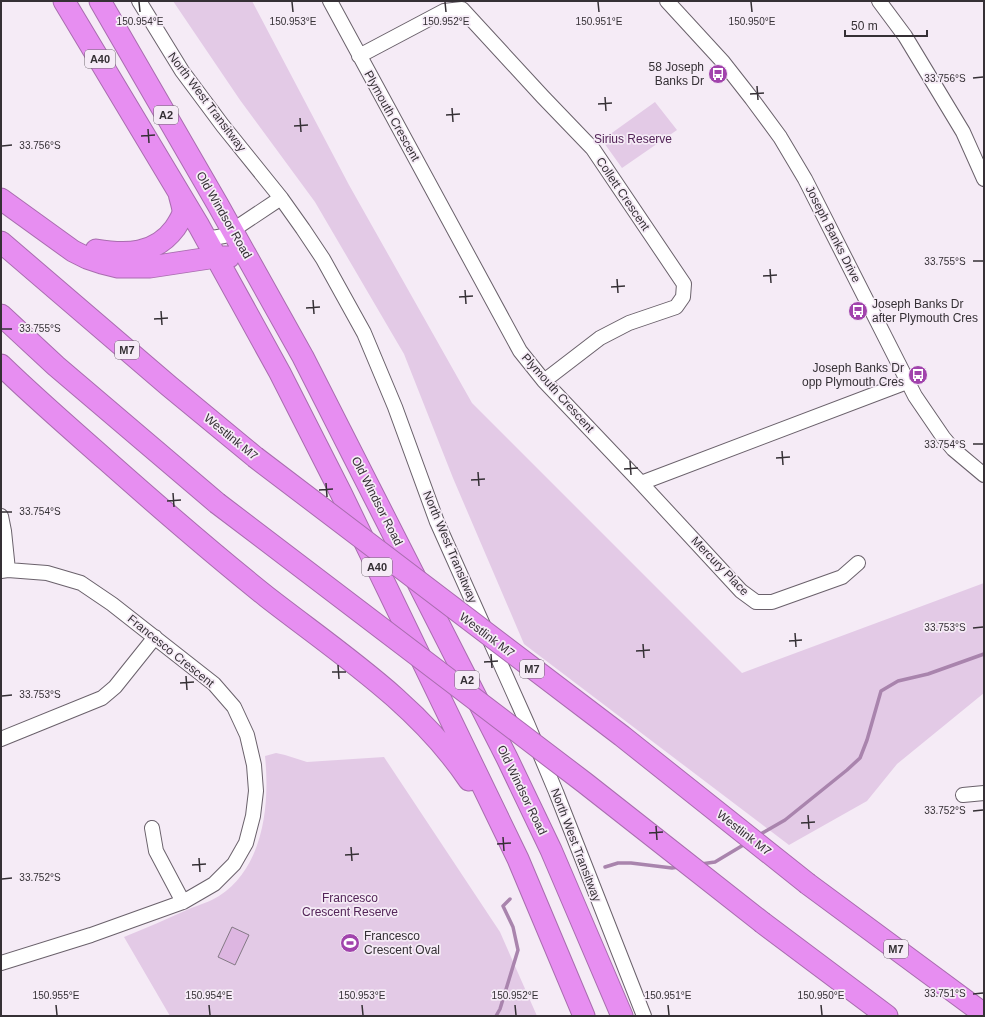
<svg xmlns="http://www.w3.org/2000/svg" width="985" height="1017" font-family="Arial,sans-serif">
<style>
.green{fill:#e3cae6}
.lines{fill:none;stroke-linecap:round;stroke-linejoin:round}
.stream{stroke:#a984ad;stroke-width:3.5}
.building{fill:#ddb6e1;stroke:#837984}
.minor-casing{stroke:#6a616b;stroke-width:16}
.highway-casing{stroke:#a96daf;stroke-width:23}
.minor{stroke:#fff;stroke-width:14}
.highway{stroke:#e78ef1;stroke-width:21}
.highway-bridge-casing{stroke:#a96daf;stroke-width:23;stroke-linecap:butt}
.highway-bridge{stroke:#e78ef1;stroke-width:21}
.ticks{fill:none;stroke:#353035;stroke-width:1.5}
.labels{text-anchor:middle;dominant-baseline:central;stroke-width:3.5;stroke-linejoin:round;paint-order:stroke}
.shield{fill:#f5ebf6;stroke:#6f686f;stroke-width:1}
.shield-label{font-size:11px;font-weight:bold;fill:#353035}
.poi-label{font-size:12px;fill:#353035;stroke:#f5ebf6;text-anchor:end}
.street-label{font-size:12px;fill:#353035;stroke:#f5ebf6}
.park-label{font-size:12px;fill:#532458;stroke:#f5ebf6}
.ticks-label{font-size:10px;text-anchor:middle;fill:#353035;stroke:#f5ebf6;stroke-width:3.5;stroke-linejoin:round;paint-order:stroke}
</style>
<rect width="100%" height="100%" fill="#f5ebf6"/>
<path class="green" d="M 173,1 L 252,1 L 349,185 L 472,403 L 742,673 L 984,583 L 984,693 L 897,764 L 867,801 L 789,845 L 524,644 L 453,478 L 404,354 L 315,202 L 240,100 Z
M 655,102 L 677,130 L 622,168 L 602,140 Z
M 276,753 L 285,755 L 307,762 L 384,757 L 500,932 L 537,1016 L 170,1016 L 124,937 C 146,928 167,919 189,909 C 198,905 210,902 219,896 C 264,867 270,804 265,756 Z"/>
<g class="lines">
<path class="stream" d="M 759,835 L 785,820 L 847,770 L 860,758 L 867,740 L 881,691 L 898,681 L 928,674 L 984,654
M 701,864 L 715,862 L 745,844
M 605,867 L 618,863 L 631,863 L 672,868 L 679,867
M 496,1016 L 500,1009 L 518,950 L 513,927 L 503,906 L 510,899"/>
</g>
<path class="building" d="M 232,927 L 249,935 L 235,965 L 218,957 Z"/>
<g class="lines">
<defs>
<path id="minor" d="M 139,1 L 182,71 L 223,126 L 281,198 L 303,229 L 323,259 L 364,333 L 395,407 L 437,522 L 527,723 L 556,792 L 644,1016
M 330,1 L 520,351 L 544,381 L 641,483 L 741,591 L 756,602 L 772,602 L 842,577 L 858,563
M 667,1 L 723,62 L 752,99 L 780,137 L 805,179 L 915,396 L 943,437 L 953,449 L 984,475
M 879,1 L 905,36 L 963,132 L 984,179
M 359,56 L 444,11 L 462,9 L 543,97 L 593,149 L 684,284 L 683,297 L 676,307 L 629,323 L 600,338 L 544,381
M 205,236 L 212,238 L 224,236 L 281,198
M 641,483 L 907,382
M 1,516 L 4,531 L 8,570
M 1,571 L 8,570 L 47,573 L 81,583 L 112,604 L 214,684 L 234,707 L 247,735 L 254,765 L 256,791 L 253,816 L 246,843 L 234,864 L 214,884 L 183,902 L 91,935 L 1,963
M 1,739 L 102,698 L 115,687 L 155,637
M 963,795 L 984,793
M 152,828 L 156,851 L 183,902"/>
<path id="highway" d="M 64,1 L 199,226 L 280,373 L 341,493 L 518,859 L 584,1016
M 100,1 L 218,205 L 303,357 L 507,758 L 551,850 L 622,1016
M 1,199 L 73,251 L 87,258 L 102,263 L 118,267 L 150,267 L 216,257 L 229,257
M 1,242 L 169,386 L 255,457
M 96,250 C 126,255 155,255 175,228 C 178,223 182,218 183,212 C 183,206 180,199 179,193
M 1,315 L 56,366 L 217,503
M 1,365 C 35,398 71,429 106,460 C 159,507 212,553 267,597 C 339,653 418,704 469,780
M 808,884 L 984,1014
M 763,923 L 887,1016"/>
</defs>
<use href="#minor" class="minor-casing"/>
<use href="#highway" class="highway-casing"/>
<use href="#minor" class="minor"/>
<use href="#highway" class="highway"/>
<defs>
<path id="highway-bridge" d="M 255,457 L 622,736 L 808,884
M 217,503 L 585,783 L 763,923"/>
</defs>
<use href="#highway-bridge" class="highway-bridge-casing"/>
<use href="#highway-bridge" class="highway-bridge"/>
</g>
<path class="ticks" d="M 139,2 L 140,12M 292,2 L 293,12M 445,2 L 446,12M 598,2 L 599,12M 751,2 L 752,12M 973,78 L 983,77M 757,86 L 758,100M 750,94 L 764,93M 605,97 L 606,111M 598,104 L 612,103M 452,108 L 453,122M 446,115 L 460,114M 300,118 L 301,132M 294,126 L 308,125M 148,129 L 149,143M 141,136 L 155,135M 2,146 L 12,145M 973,261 L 983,261M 770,269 L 771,283M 763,276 L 777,275M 617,279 L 618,293M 611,287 L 625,286M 465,290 L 466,304M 459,297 L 473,296M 313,300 L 314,314M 306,308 L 320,307M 161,311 L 162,325M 154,319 L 168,318M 2,329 L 12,329M 973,444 L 983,444M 782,451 L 783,465M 776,458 L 790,457M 630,461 L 631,475M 624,469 L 638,468M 478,472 L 479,486M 471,480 L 485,479M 326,483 L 327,497M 319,490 L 333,489M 173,493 L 174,507M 167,501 L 181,500M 2,512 L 12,512M 973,628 L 983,627M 795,633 L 796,647M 789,641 L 802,640M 643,644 L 644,658M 636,651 L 650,650M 491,654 L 492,668M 484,662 L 498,661M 338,665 L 339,679M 332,672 L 346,672M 186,676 L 187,690M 180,683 L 194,682M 2,696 L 12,695M 973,811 L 983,810M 808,815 L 809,829M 801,823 L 815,822M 656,826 L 657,840M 649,833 L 663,832M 503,837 L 504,851M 497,844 L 511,843M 351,847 L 352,861M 345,855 L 359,854M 199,858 L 200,872M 192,865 L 206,864M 2,879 L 12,878M 973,994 L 983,993M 56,1005 L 57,1015M 209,1005 L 210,1015M 362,1005 L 363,1015M 515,1005 L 516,1015M 668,1005 L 669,1015M 821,1005 L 822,1015"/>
<defs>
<symbol id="bus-disc" viewBox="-11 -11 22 22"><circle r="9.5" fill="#a143ac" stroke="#f5ebf6"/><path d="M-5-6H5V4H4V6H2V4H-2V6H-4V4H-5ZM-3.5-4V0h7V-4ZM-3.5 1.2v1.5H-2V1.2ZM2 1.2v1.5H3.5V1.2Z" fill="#fff"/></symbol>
<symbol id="stadium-disc" viewBox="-11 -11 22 22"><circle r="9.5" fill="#a143ac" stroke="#f5ebf6"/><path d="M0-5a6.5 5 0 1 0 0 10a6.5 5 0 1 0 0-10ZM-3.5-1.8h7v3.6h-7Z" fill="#fff"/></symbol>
</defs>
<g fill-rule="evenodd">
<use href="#bus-disc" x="707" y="63" width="22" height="22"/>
<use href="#bus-disc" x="847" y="300" width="22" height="22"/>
<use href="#bus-disc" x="907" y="364" width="22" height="22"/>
<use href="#stadium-disc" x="339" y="932" width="22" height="22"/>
</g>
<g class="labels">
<g class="shield">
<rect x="85" y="50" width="30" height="18" rx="3"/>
<rect x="154" y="106" width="24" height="18" rx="3"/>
<rect x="115" y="341" width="24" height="18" rx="3"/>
<rect x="362" y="558" width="30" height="18" rx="3"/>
<rect x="520" y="660" width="24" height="18" rx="3"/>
<rect x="455" y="671" width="24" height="18" rx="3"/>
<rect x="884" y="940" width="24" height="18" rx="3"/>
</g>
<g class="shield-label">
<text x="100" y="59">A40</text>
<text x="166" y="115">A2</text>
<text x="127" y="350">M7</text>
<text x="377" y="567">A40</text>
<text x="532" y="669">M7</text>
<text x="467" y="680">A2</text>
<text x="896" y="949">M7</text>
</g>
<g class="poi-label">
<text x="704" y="67">58 Joseph<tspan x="704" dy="14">Banks Dr</tspan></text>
<text x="872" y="304" text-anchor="start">Joseph Banks Dr<tspan x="872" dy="14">after Plymouth Cres</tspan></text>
<text x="904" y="368">Joseph Banks Dr<tspan x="904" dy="14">opp Plymouth Cres</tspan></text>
<text x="364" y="936" text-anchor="start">Francesco<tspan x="364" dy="14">Crescent Oval</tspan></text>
</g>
<g class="street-label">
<text transform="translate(207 102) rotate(53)">North West Transitway</text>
<text transform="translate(392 116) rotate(61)">Plymouth Crescent</text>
<text transform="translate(623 194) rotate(56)">Collett Crescent</text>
<text transform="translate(224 215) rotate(60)">Old Windsor Road</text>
<text transform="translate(833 234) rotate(63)">Joseph Banks Drive</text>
<text transform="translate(558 393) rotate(48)">Plymouth Crescent</text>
<text transform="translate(231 437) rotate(39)">Westlink M7</text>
<text transform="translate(377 501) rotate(63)">Old Windsor Road</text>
<text transform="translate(450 547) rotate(67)">North West Transitway</text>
<text transform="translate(720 566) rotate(46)">Mercury Place</text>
<text transform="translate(487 635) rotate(37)">Westlink M7</text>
<text transform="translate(171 651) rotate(39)">Francesco Crescent</text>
<text transform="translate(522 790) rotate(64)">Old Windsor Road</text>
<text transform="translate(744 833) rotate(38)">Westlink M7</text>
<text transform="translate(576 845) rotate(69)">North West Transitway</text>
</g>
<g class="park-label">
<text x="633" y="139">Sirius Reserve</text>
<text x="350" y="898">Francesco<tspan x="350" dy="14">Crescent Reserve</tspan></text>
</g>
</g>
<g class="ticks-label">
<text x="140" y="25">150.954°E</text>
<text x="293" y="25">150.953°E</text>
<text x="446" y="25">150.952°E</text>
<text x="599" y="25">150.951°E</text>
<text x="752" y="25">150.950°E</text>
<text x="945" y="82">33.756°S</text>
<text x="40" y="149">33.756°S</text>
<text x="945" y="265">33.755°S</text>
<text x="40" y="332">33.755°S</text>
<text x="945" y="448">33.754°S</text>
<text x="40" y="515">33.754°S</text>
<text x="945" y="631">33.753°S</text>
<text x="40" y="698">33.753°S</text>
<text x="945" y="814">33.752°S</text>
<text x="40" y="881">33.752°S</text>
<text x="945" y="997">33.751°S</text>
<text x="56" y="999">150.955°E</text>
<text x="209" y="999">150.954°E</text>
<text x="362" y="999">150.953°E</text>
<text x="515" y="999">150.952°E</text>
<text x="668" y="999">150.951°E</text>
<text x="821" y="999">150.950°E</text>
</g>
<rect width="985" height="1017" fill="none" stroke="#353035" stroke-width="4"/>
<path d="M845 30v6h82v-6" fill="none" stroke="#353035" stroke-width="2"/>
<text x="851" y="30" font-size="12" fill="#353035" stroke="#f5ebf6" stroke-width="3" paint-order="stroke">50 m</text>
</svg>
